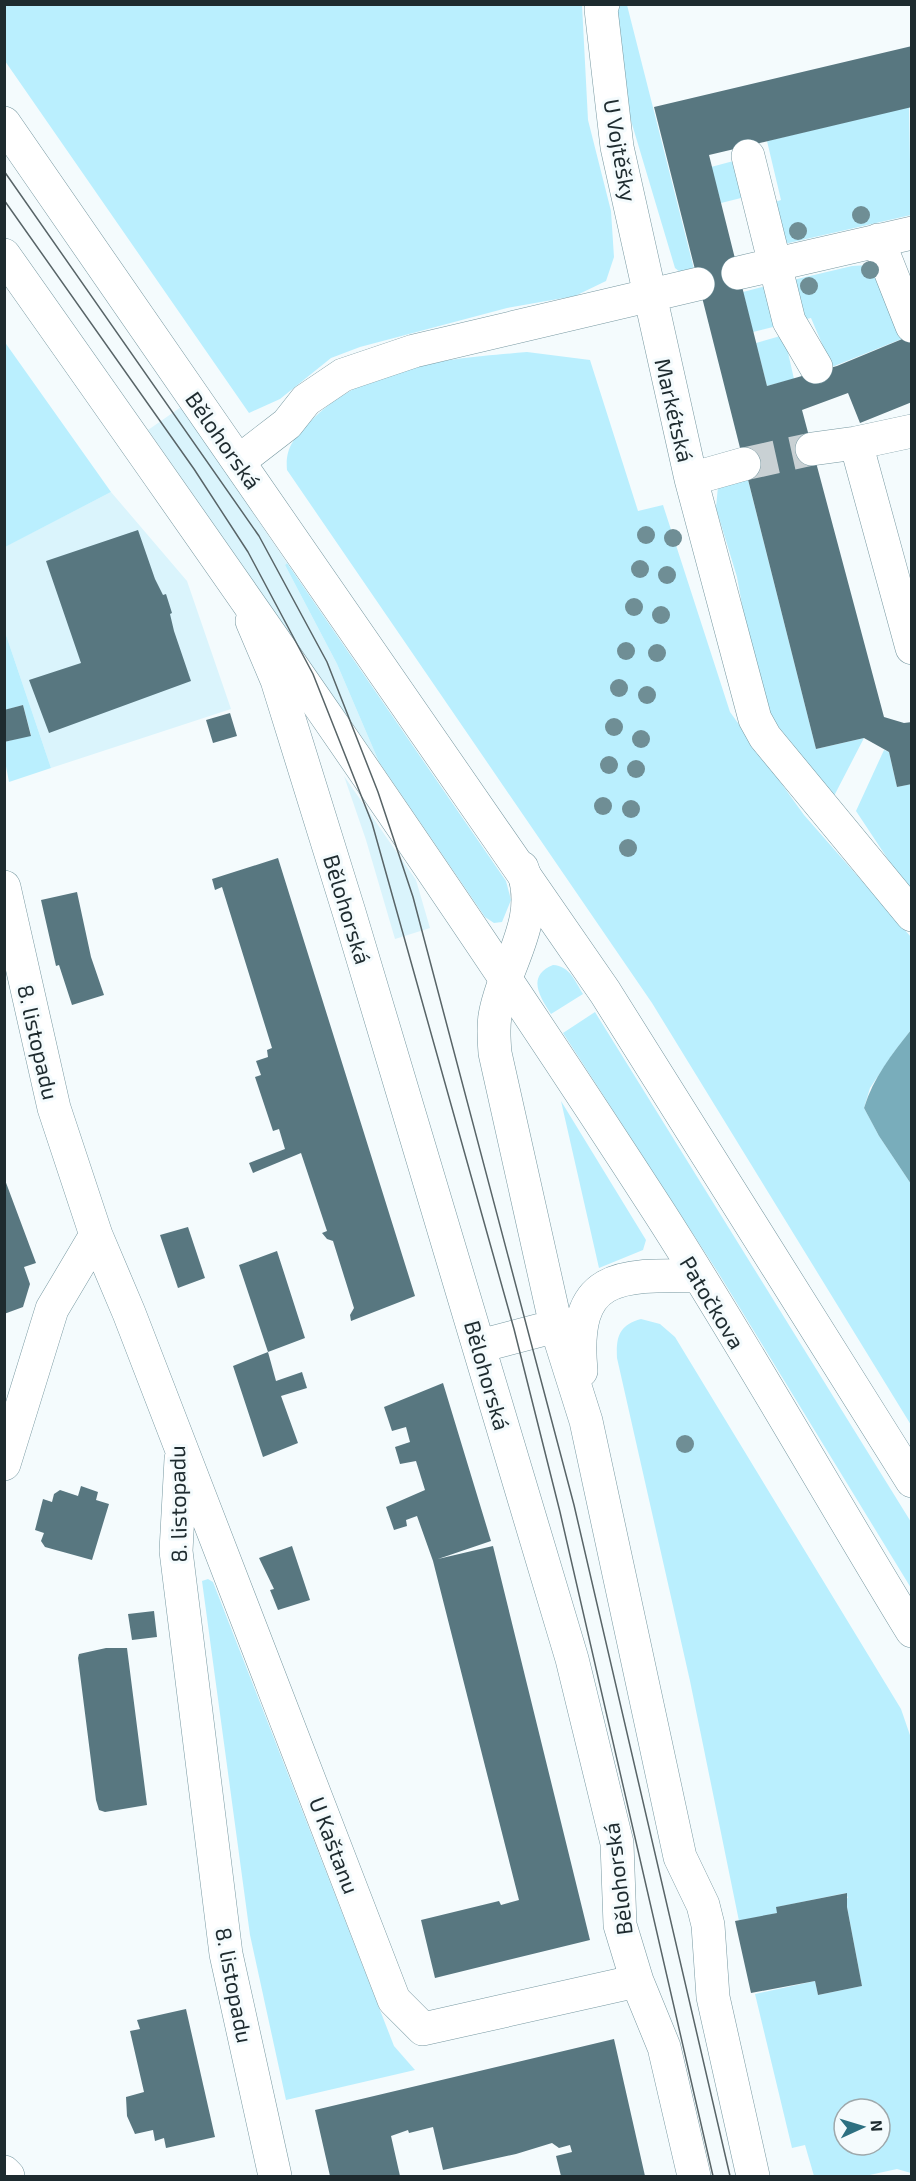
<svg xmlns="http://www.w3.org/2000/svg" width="916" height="2181" font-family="'Exo 2',sans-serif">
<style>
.built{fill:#daf4fc}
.green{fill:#baeffe;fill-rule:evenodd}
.water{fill:#79adbb}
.building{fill:#587780}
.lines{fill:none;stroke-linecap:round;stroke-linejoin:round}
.minor-tunnel{stroke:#c9d1d4;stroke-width:33;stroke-dasharray:33 16;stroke-linecap:butt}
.minor-casing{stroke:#7798a1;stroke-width:34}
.major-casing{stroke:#7798a1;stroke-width:34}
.minor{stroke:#fff;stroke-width:33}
.major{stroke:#fff;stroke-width:33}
.tram{stroke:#586467;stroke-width:1.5}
.tree{fill:#6f8e95}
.labels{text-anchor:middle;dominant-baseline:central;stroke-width:6;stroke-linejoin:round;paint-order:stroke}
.street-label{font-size:22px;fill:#1e2b2f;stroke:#f4fbfd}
</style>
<rect width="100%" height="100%" fill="#f4fbfd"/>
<path class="built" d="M 181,407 L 287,563 L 285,565 L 337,664 L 379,762 L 148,430 Z
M 111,492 L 187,581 L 231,709 L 51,768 L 5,632 L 4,547 Z
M 344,776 L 416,880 L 430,928 L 395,939 L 366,840 Z"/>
<path class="green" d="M 4,5 L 582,5 L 588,120 L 611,211 L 614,257 L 606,281 L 575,296 L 507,308 L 360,347 L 331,358 L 280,399 L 249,413 L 5,61 Z
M 610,5 L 627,5 L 694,269 L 680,272 L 675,268 L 629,114 Z
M 909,107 L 911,215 L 780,245 L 769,204 L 781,200 L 767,141 Z
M 741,159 L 749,196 L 721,203 L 711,167 Z
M 869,265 L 875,268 L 904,338 L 832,367 L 811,318 L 802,320 L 793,280 L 852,266 Z
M 773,284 L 781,325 L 753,332 L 743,292 Z
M 784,335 L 794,379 L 767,386 L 756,343 Z
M 4,341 L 111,492 L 5,547 L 4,547 Z
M 527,352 L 590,360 L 638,511 L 663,505 L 730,712 L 804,815 L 911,937 L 911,1030 L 894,1052 L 870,1088 L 864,1108 L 879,1136 L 911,1184 L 911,1425 L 652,1003 L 287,470 C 285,448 294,438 309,423 C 367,363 449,359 527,352 Z
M 747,476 L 816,749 L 864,738 L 834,796 L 760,704 L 737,577 L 716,508 L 718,486 Z
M 287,563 L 506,881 L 511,900 L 502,922 L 494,923 L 485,917 L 379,762 L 337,664 L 285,565 Z
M 5,632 L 51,768 L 9,782 L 5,761 L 4,742 L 31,735 L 23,705 L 5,710 Z
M 884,750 L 889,752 L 897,787 L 911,784 L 911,894 L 856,811 Z
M 553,965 C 570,966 575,981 583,994 L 551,1014 C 540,997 526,976 553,965 Z
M 595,1012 L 911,1522 L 911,1588 L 719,1274 L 563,1033 Z
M 561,1101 L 646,1240 L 643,1250 L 599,1268 Z
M 641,1319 L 660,1324 L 675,1337 L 901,1709 L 912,1741 L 911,2173 L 897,2169 L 865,2176 L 814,2176 L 805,2145 L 792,2148 L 755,1994 L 815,1981 L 818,1995 L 862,1986 L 847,1907 L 845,1899 L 848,1898 L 846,1893 L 777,1907 L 777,1913 L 739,1921 L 690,1681 L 617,1358 C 616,1337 619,1325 641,1319 ZM 844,2109 L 880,2109 L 880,2145 L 844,2145 Z
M 208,1579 L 213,1582 L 394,2046 L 415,2070 L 286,2100 L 250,1935 L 202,1581 Z"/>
<path class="water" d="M 911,1030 L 911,1184 L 879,1136 L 864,1108 C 873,1078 892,1054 911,1030 Z"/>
<path class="building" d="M 912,46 L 912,107 L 709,155 L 767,386 L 837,366 L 912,335 L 912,402 L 860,423 L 848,393 L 802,410 L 884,717 L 904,723 L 912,722 L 912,784 L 897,787 L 889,752 L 864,738 L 816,749 L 654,107 Z
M 138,530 L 155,579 L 163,595 L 166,594 L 172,613 L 170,614 L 174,631 L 191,681 L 49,733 L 29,680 L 81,663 L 46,561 Z
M 23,705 L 31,736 L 4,742 L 4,710 Z
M 230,713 L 237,736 L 213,743 L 206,720 Z
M 278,858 L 415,1296 L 351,1321 L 350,1315 L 354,1308 L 333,1241 L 327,1239 L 322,1233 L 327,1231 L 301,1153 L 253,1173 L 249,1163 L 285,1149 L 279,1129 L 273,1131 L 255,1077 L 261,1075 L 256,1061 L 268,1057 L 267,1050 L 272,1048 L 222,887 L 215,890 L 212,879 Z
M 77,892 L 91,957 L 104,995 L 72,1005 L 59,965 L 56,966 L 41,900 Z
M 5,1180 L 36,1263 L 24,1267 L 30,1284 L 23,1307 L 4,1314 Z
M 188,1227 L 205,1278 L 178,1288 L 160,1235 Z
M 277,1251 L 305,1338 L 268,1352 L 239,1265 Z
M 268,1352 L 276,1381 L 302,1372 L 307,1388 L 281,1396 L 298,1443 L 263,1457 L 233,1366 Z
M 443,1383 L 491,1541 L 438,1559 L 493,1546 L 590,1940 L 435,1978 L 421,1920 L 499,1901 L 501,1905 L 519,1900 L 433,1561 L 417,1516 L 406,1520 L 407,1526 L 394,1530 L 386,1507 L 425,1490 L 416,1461 L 400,1464 L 395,1447 L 410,1442 L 406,1427 L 392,1431 L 384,1407 Z
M 81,1486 L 98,1492 L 96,1500 L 109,1504 L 92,1560 L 45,1547 L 41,1541 L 44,1533 L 35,1530 L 43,1499 L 52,1502 L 54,1494 L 60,1490 L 78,1496 Z
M 292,1546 L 310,1600 L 278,1610 L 270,1590 L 274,1589 L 259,1558 Z
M 154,1611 L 157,1637 L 132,1640 L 128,1614 Z
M 106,1648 L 127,1648 L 147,1805 L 105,1812 L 99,1810 L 96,1800 L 78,1658 L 79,1654 Z
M 847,1893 L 847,1907 L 862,1986 L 818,1995 L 815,1981 L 751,1993 L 735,1921 L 777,1913 L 776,1907 Z
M 186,2009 L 215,2137 L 166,2148 L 164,2138 L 155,2141 L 153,2130 L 135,2134 L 127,2116 L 126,2097 L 144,2092 L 130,2031 L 140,2029 L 137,2020 Z
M 614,2039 L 645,2176 L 561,2176 L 556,2156 L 572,2152 L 570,2145 L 559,2148 L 552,2143 L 516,2154 L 443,2170 L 433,2127 L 409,2133 L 408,2130 L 391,2136 L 400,2176 L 330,2176 L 315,2110 Z"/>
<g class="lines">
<path class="minor-tunnel" d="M 744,464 L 812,449"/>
<defs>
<path id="minor" d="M 603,4 L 601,9 L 617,147 L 691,479 L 755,719 L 765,737 L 912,915
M 748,156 L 789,321 L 816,367
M 878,240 L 912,326
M 738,273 L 912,233
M 856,443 L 912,648
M 812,449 L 856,443 L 912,431
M 239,461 L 287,424 L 306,400 L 343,375 L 414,351 L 698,284
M 691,479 L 744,464
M 252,621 L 277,680 L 349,912 L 572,1659 L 617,1843 L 620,1925 L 637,1981 L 664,2047 L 694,2176
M 522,868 C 543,920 503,966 495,1016 C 493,1028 494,1041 495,1053 L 556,1326 L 586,1421 L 680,1857 L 703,1905 L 708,1925 L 713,1997 L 753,2176
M 4,887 L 54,1108 L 96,1235 L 129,1313 L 394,2000 L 423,2029 L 637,1981
M 480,1346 L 556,1326
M 581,1371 C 572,1275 616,1274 698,1276
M 181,1459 L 176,1551 L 226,1954 L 275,2176
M 4,1464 L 52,1309 L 96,1235
M 4,2172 L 8,2176"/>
<path id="major" d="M 4,123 L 605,992 L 912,1481
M 4,255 C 227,571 449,887 659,1212 C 747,1349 827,1492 912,1631"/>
</defs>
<use href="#minor" class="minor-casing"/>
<use href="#major" class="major-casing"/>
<use href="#minor" class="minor"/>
<use href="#major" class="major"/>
<path class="tram" d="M 4,171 L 259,536 L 327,662 L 378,792 L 413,897 L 574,1505 L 730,2176
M 4,200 L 194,469 L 248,552 L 313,674 L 372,823 L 514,1329 L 560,1512 L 713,2176"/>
</g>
<g class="tree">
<circle cx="861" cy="215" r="9"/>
<circle cx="798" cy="231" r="9"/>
<circle cx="870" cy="270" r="9"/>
<circle cx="809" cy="286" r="9"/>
<circle cx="646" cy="535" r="9"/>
<circle cx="673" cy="538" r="9"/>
<circle cx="640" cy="569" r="9"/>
<circle cx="667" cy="575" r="9"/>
<circle cx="634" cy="607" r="9"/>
<circle cx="661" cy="615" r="9"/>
<circle cx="626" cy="651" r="9"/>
<circle cx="657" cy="653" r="9"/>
<circle cx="619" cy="688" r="9"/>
<circle cx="647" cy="695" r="9"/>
<circle cx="614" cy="727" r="9"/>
<circle cx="641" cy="739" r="9"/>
<circle cx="609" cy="765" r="9"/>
<circle cx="636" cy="769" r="9"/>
<circle cx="603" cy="806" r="9"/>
<circle cx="631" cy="809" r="9"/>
<circle cx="628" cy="848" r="9"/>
<circle cx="685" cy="1444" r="9"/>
</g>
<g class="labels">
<g class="street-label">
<text transform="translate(621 150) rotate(80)">U Vojtěšky</text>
<text transform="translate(675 410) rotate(77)">Markétská</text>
<text transform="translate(224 440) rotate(55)">Bělohorská</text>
<text transform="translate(348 909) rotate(73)">Bělohorská</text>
<text transform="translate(39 1042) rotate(77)">8. listopadu</text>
<text transform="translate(713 1302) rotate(59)">Patočkova</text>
<text transform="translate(488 1375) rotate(74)">Bělohorská</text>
<text transform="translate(177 1504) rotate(-91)">8. listopadu</text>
<text transform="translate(335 1845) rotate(69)">U Kaštanu</text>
<text transform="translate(617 1879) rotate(-97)">Bělohorská</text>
<text transform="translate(235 1985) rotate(79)">8. listopadu</text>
</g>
</g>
<rect width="916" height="2181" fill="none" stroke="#1e2b2f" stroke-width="12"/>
<g transform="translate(862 2127) rotate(86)"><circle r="28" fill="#f4fbfd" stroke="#9ea8ab" stroke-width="1.5"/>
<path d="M0-4.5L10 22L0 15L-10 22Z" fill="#2d7081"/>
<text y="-9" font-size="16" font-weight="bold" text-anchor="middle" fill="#1e2b2f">N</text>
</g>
</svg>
